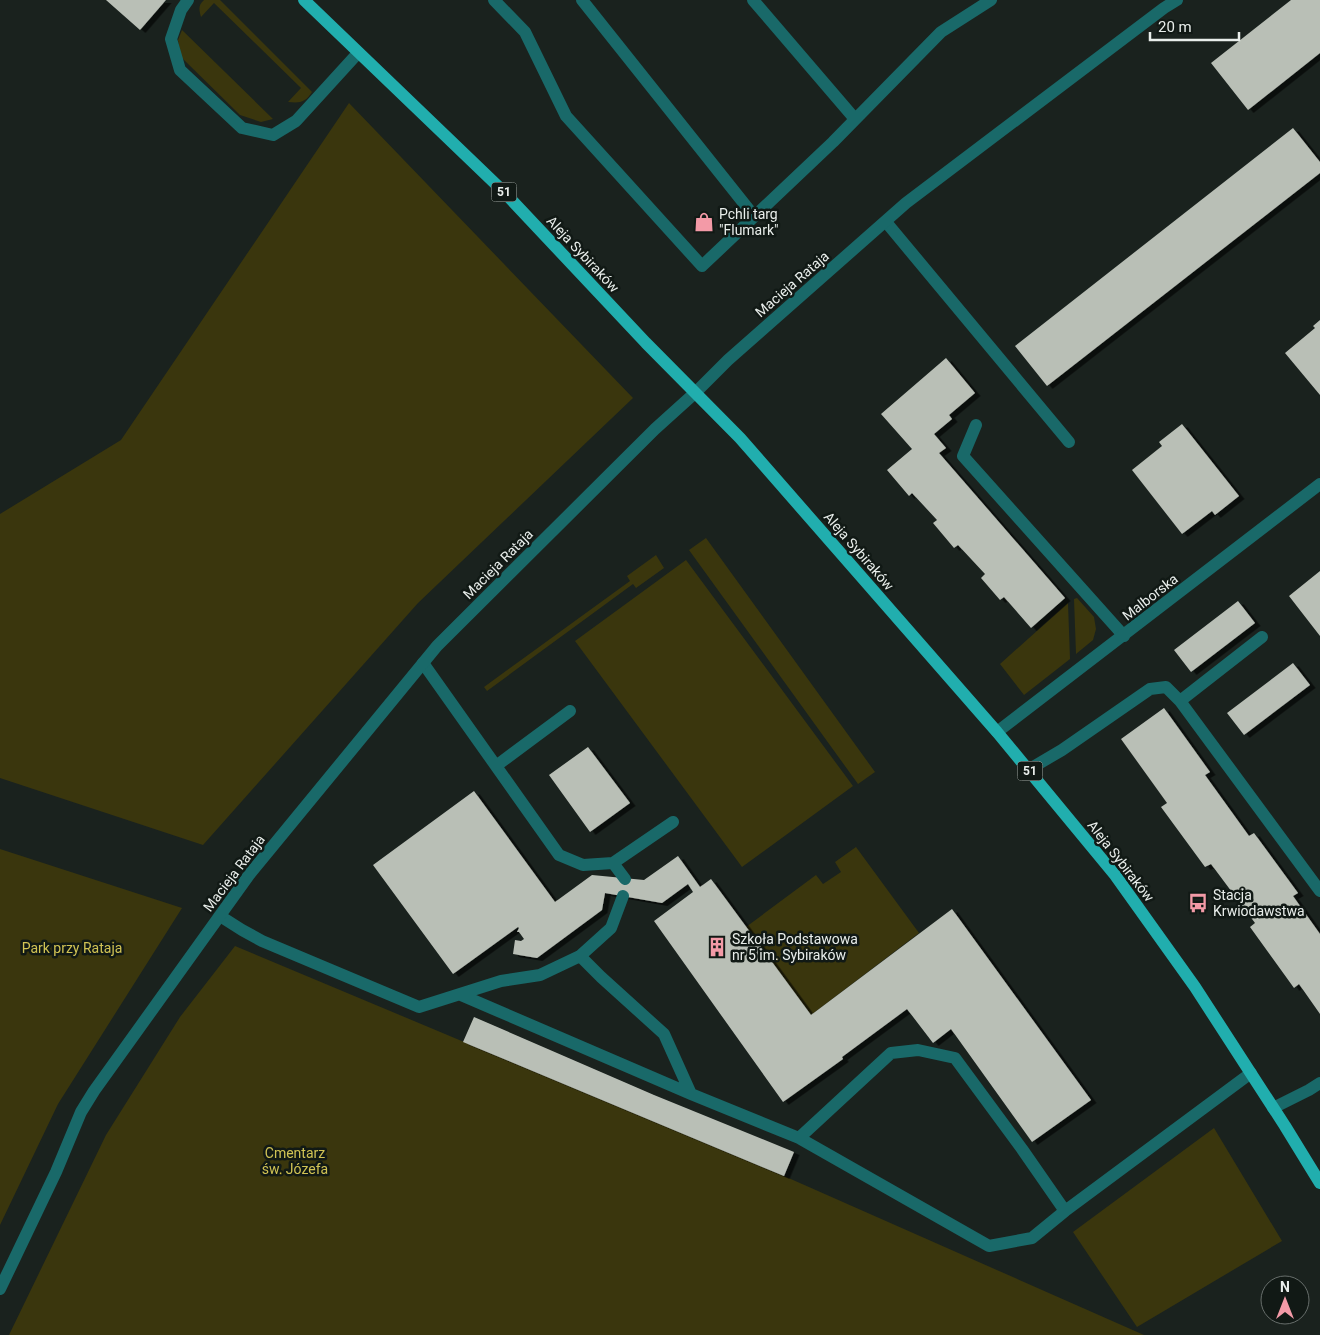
<svg xmlns="http://www.w3.org/2000/svg" width="1320" height="1335" font-family="Roboto,sans-serif">
<style>
.green{fill:#3a360d}
.building{fill:#b9bfb6;filter:url(#shadow)}
.lines{fill:none;stroke-linecap:round;stroke-linejoin:round}
.lane{stroke:#196969;stroke-width:12}
.street{stroke:#196969;stroke-width:12}
.primary{stroke:#21aeae;stroke-width:12}
.labels{text-anchor:middle;dominant-baseline:central;stroke-width:5;stroke-linejoin:round;paint-order:stroke}
.shield{fill:#111915;stroke:#a8aeab;stroke-width:1}
.shield-label{font-size:12px;font-weight:bold;fill:#e9eeeb}
.poi-label{font-size:14px;fill:#e9eeeb;stroke:#111915;text-anchor:start}
.street-label{font-size:14px;fill:#e9eeeb;stroke:#111915}
.park-label{font-size:14px;fill:#d1c354;stroke:#111915}
</style>
<defs>
<filter id="shadow"><feDropShadow dx="5.5" dy="3" stdDeviation="0" flood-color="#0009"/></filter>
</defs>
<rect width="100%" height="100%" fill="#1a221e"/>
<path class="green" d="M 204,0 L 220,0 L 312,92 C 305,103 300,103 288,102 L 301,88 L 214,3 L 201,17 C 199,10 198,5 204,0 Z
M 182,30 L 273,119 L 261,122 L 240,115 L 181,57 L 178,40 Z
M 349,103 L 633,398 L 418,603 L 203,845 L 0,778 L 0,514 L 121,440 Z
M 706,538 L 875,772 L 858,784 L 689,550 Z
M 656,555 L 664,568 L 636,588 L 633,584 L 487,691 L 484,687 L 630,581 L 627,576 Z
M 686,560 L 853,786 L 742,867 L 575,641 Z
M 1077,598 L 1094,617 L 1096,629 L 1093,640 L 1076,654 L 1074,599 Z
M 1068,603 L 1070,659 L 1024,695 L 1000,664 Z
M 856,847 L 919,933 L 811,1015 L 746,927 L 816,875 L 823,884 L 841,872 L 835,862 Z
M 0,849 L 182,908 L 58,1104 L 0,1225 Z
M 235,946 L 784,1176 L 1144,1335 L 9,1335 L 106,1135 L 180,1017 Z
M 1214,1128 L 1282,1241 L 1137,1327 L 1073,1232 Z"/>
<path class="building" d="M 106,0 L 166,0 L 140,30 Z
M 1291,0 L 1320,0 L 1320,53 L 1248,110 L 1211,63 Z
M 1293,128 L 1320,162 L 1320,173 L 1047,386 L 1015,346 Z
M 1320,320 L 1320,395 L 1285,353 L 1315,328 L 1313,326 Z
M 946,358 L 975,393 L 949,415 L 952,419 L 934,434 L 946,448 L 939,453 L 1065,598 L 1031,628 L 1004,597 L 1000,600 L 981,578 L 985,574 L 958,545 L 954,548 L 933,523 L 937,520 L 912,493 L 909,496 L 887,470 L 912,449 L 881,414 Z
M 1182,424 L 1239,496 L 1215,515 L 1212,511 L 1182,534 L 1132,470 L 1162,446 L 1159,442 Z
M 1320,571 L 1320,636 L 1289,596 Z
M 1238,601 L 1255,623 L 1191,672 L 1174,650 Z
M 1293,663 L 1310,685 L 1244,735 L 1227,713 Z
M 1164,708 L 1210,772 L 1205,775 L 1249,836 L 1254,833 L 1298,893 L 1293,896 L 1320,934 L 1320,1014 L 1299,984 L 1294,988 L 1250,927 L 1255,923 L 1211,864 L 1205,867 L 1161,807 L 1167,803 L 1121,739 Z
M 588,747 L 630,803 L 590,832 L 549,775 Z
M 474,791 L 555,902 L 592,875 L 644,880 L 678,856 L 700,887 L 711,879 L 811,1015 L 952,909 L 1091,1100 L 1032,1142 L 951,1029 L 933,1043 L 907,1009 L 842,1057 L 843,1059 L 783,1102 L 654,921 L 693,892 L 688,884 L 662,903 L 605,893 L 602,910 L 537,958 L 513,954 L 515,940 L 521,941 L 524,939 L 519,932 L 517,932 L 519,928 L 518,927 L 453,974 L 373,865 Z
M 474,1017 L 654,1095 L 794,1152 L 784,1176 L 463,1042 Z"/>
<g class="lines">
<path class="lane" d="M 188,0 L 181,10 L 171,39 L 180,70 L 242,128 L 273,135 L 296,121 L 358,53
M 494,0 L 525,32 L 566,116 L 702,266 L 833,142 L 941,32 L 991,0
M 582,0 L 754,216
M 753,0 L 855,119
M 886,222 L 1069,442
M 976,425 L 963,456 L 1124,636
M 1262,637 L 1180,701 L 1320,891
M 423,663 L 559,855 L 583,865 L 613,863 L 673,822
M 496,766 L 570,711
M 1028,770 L 1062,750 L 1150,689 L 1166,687 L 1180,701
M 613,863 L 625,879
M 220,916 L 242,930 L 262,941 L 419,1007 L 501,981 L 540,975 L 580,956 L 601,977 L 664,1034 L 691,1094
M 580,956 L 611,928 L 623,896
M 461,995 L 691,1094 L 799,1138 L 989,1246 L 1032,1238 L 1065,1211 L 1022,1149 L 955,1058 L 918,1050 L 891,1053 L 799,1138
M 1273,1108 L 1309,1090 L 1320,1083
M 1065,1211 L 1251,1073"/>
<path class="street" d="M 997,732 L 1320,484
M 0,1289 L 56,1172 L 81,1112 L 94,1091 L 249,875 L 437,646 L 655,429 L 696,392 L 728,360 L 906,203 L 1164,8 L 1177,0"/>
<path class="primary" d="M 304,0 L 505,193 L 646,343 L 740,438 L 997,732 L 1115,875 L 1195,987 L 1285,1126 L 1320,1183"/>
</g>
<defs>
<symbol id="shop-bare" viewBox="-9 -9 18 18"><path d="M-5-2.5h2.3a2.7 3.5 0 0 1 5.4 0H5L5.5 6h-11ZM-1.5-2.5h3a1.5 2.3 0 0 0-3 0Z" fill="#f39aa7" stroke="#111915" stroke-width="2.5" paint-order="stroke"/></symbol>
<symbol id="bus-bare" viewBox="-9 -9 18 18"><path d="M-5-6H5V4H4V6H2V4H-2V6H-4V4H-5ZM-3.5-4V0h7V-4ZM-3.5 1.2v1.5H-2V1.2ZM2 1.2v1.5H3.5V1.2Z" fill="#f39aa7" stroke="#111915" stroke-width="2.5" paint-order="stroke"/></symbol>
<symbol id="building-bare" viewBox="-9 -9 18 18"><path d="M-4-6H4V6H1V3H-1V6H-4ZM-2.5-4.3h1.7v1.8h-1.7ZM.8-4.3h1.7v1.8H.8ZM-2.5-1h1.7V.8h-1.7ZM.8-1h1.7V.8H.8Z" fill="#f39aa7" stroke="#111915" stroke-width="2.5" paint-order="stroke"/></symbol>
</defs>
<g fill-rule="evenodd">
<use href="#shop-bare" x="690" y="208" width="28" height="28"/>
<use href="#bus-bare" x="1184" y="889" width="28" height="28"/>
<use href="#building-bare" x="703" y="933" width="28" height="28"/>
</g>
<g class="labels">
<g class="shield">
<rect x="491.5" y="182.5" width="25" height="19" rx="4"/>
<rect x="1017.5" y="761.5" width="25" height="19" rx="4"/>
</g>
<g class="shield-label">
<text x="504" y="192">51</text>
<text x="1030" y="771">51</text>
</g>
<g class="poi-label">
<text x="719" y="214">Pchli targ<tspan x="719" dy="16">"Flumark"</tspan></text>
<text x="1213" y="895">Stacja<tspan x="1213" dy="16">Krwiodawstwa</tspan></text>
<text x="732" y="939">Szkoła Podstawowa<tspan x="732" dy="16">nr 5 im. Sybiraków</tspan></text>
</g>
<g class="street-label">
<text transform="translate(583 254) rotate(47)">Aleja Sybiraków</text>
<text transform="translate(792 284) rotate(-41)">Macieja Rataja</text>
<text transform="translate(859 551) rotate(49)">Aleja Sybiraków</text>
<text transform="translate(498 564) rotate(-45)">Macieja Rataja</text>
<text transform="translate(1150 597) rotate(-38)">Malborska</text>
<text transform="translate(1121 861) rotate(52)">Aleja Sybiraków</text>
<text transform="translate(234 873) rotate(-53)">Macieja Rataja</text>
</g>
<g class="park-label">
<text x="72" y="948">Park przy Rataja</text>
<text x="295" y="1153">Cmentarz<tspan x="295" dy="16">św. Józefa</tspan></text>
</g>
</g>
<g transform="translate(1285 1300)"><circle r="24" fill="#111915" stroke="#676e6b"/>
<path d="M0-4L9 19L0 12L-9 19Z" fill="#f39aa7"/>
<text y="-8" font-size="14" font-weight="bold" text-anchor="middle" fill="#e9eeeb">N</text>
</g>
<path d="M1150 32v8h89v-8" fill="none" stroke="#e9eeeb" stroke-width="2.5"/>
<text x="1158" y="32" font-size="15" fill="#e9eeeb" stroke="#111915" stroke-width="4" paint-order="stroke">20 m</text>
</svg>
